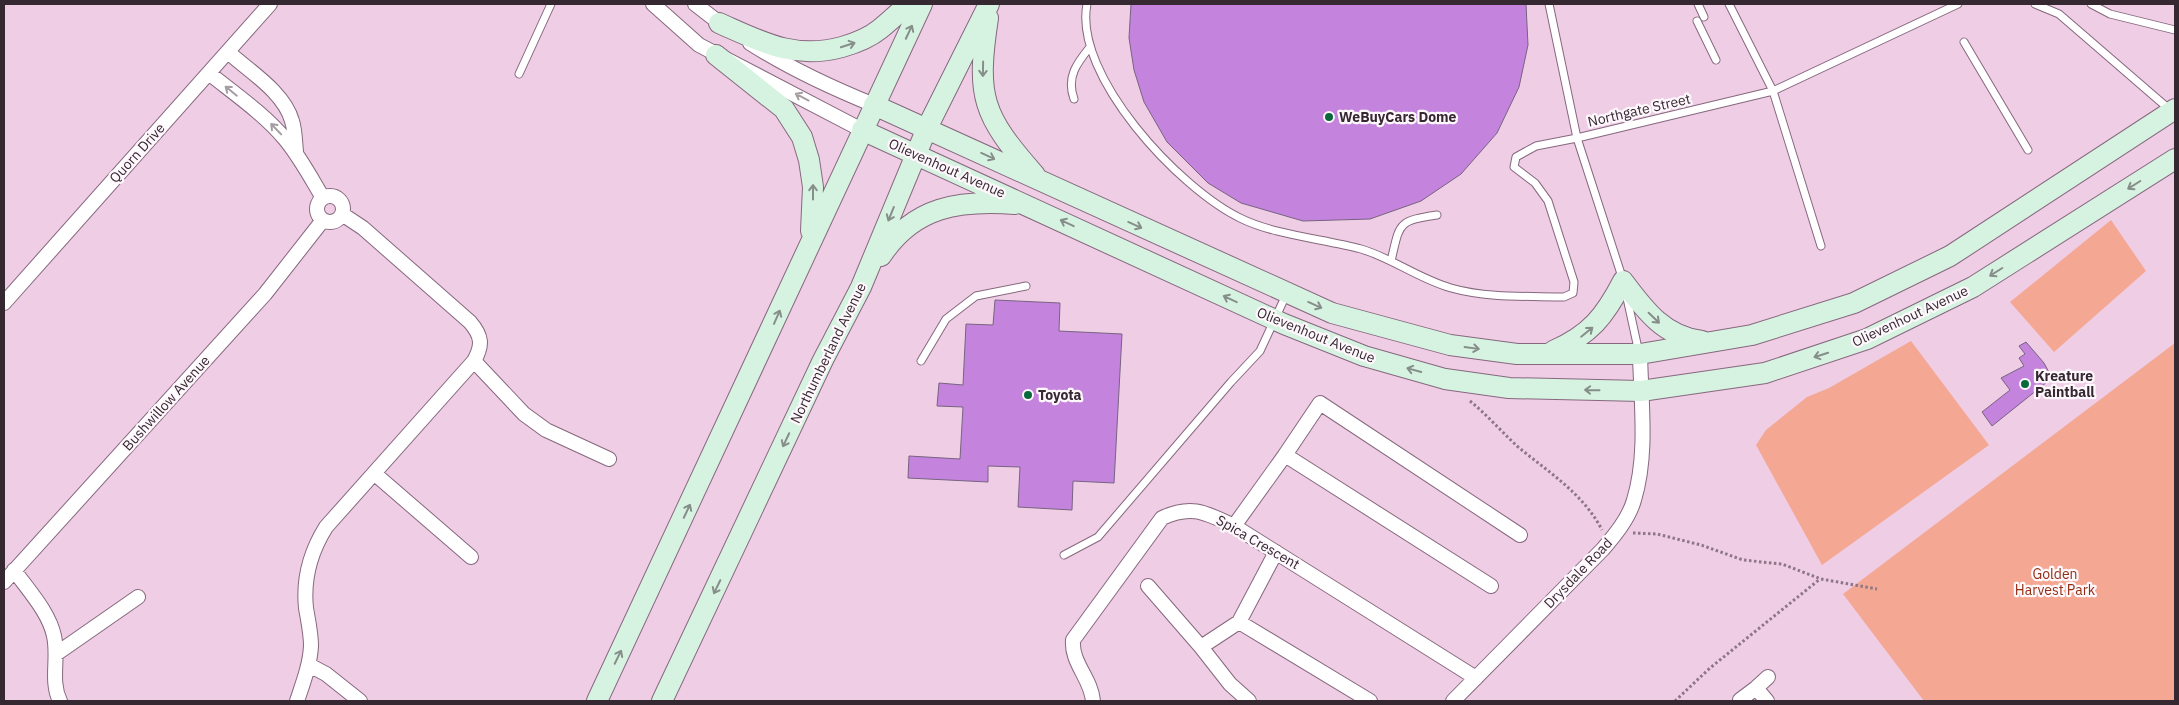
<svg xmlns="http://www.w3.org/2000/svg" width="2179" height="705" font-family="'IBM Plex Sans',sans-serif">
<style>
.green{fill:#f4a893}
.building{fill:#c484dd;stroke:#776380}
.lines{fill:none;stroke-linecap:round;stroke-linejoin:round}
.lane-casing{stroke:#86687e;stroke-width:9}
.street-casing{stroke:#86687e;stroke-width:16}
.secondary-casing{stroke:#86687e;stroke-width:22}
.path{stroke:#8d7686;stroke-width:3;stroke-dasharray:2.5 2.5;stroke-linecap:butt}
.lane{stroke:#fff;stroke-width:7}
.street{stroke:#fff;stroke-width:14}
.secondary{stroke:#d6f3e1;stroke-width:20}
.oneway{stroke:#868e89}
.oneway2{stroke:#a49ea2}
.poi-dot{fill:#09693d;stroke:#fef7fc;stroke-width:2}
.labels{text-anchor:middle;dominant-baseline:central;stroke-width:4.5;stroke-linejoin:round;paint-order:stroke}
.street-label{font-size:14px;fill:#352831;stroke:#fef7fc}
.poi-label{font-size:14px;font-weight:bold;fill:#352831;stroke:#fef7fc;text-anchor:start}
.park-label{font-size:14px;fill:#922f13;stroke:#fef7fc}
</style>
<rect width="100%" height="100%" fill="#efcde5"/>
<path class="green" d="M 2111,220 L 2146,271 L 2054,352 L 2010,302 Z
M 1911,341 L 1989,445 L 1822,565 L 1756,445 L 1766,430 L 1807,397 L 1829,388 Z
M 2175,343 L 2175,701 L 1924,701 L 1843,594 Z"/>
<path class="building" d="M 1131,4 L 1526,4 L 1528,45 L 1519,87 L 1497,133 L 1461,174 L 1421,201 L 1370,219 L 1303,221 L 1241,203 L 1208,183 L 1167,142 L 1144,102 L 1134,70 L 1129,38 Z
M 995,300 L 1060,303 L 1059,331 L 1122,334 L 1114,483 L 1073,481 L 1072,510 L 1018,507 L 1020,467 L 988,466 L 988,482 L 908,478 L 909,456 L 960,459 L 963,407 L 937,406 L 939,383 L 963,385 L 966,324 L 993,325 Z
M 2026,342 L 2044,363 L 2052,378 L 1992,426 L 1982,412 L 2010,390 L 2001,378 L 2024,366 L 2019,358 L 2025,354 L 2019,346 Z"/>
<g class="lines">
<defs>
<path id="lane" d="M 1087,4 C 1073,76 1180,189 1240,218 C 1274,235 1324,239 1361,249 C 1392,258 1419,279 1451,288 C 1486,298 1527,296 1564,297 L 1573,293 L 1574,282 L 1548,201 L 1535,183 L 1514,167 L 1516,157 L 1536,146 L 1577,138 L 1549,4
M 1698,4 L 1704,17
M 1729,4 L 1773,91 L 1821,246
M 2035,4 L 2059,14 L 2169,109
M 2091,4 L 2110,14 L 2175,30
M 1697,21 L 1716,60
M 1964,42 L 2028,150
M 519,74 L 551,4
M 1074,99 C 1066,77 1077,63 1090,47
M 1391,261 C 1400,223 1397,221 1437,215
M 1623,280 L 1577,138 L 1773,91 L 1958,4
M 1627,298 L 1639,353
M 921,361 L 946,319 L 976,296 L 1026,286
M 1064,555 L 1098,537 L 1231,382 L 1260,351 L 1286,295"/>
<path id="street" d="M 653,4 L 699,45 L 862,130
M 695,4 L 726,28
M 750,43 C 789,68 832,88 874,105
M 228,52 C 249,71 284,92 292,121 C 295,130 295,142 296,152
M 210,74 C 235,94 264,114 285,139 C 300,157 311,178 323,198
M317 209a13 13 0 1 1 26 0a13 13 0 1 1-26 0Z
M 4,303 L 270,4
M 474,361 L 524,414 L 546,430 L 609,459
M 1285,455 L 1320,403 L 1520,535
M 375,474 L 471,557
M 1234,526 L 1285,455 L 1491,586
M 1276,552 L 1239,622 L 1370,701
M 14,570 C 28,590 49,612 54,636 C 59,658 50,681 60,701
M 4,582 L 265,294 L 323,220
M 1148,586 L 1201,647 L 1239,622
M 1201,647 L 1230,684 L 1249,701
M 56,654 L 138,597
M 309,665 L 326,674 L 360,701
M 1756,688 L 1768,677
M 1740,700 L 1756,688 L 1767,701
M 297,701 C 303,683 310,665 311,646 C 311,633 308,620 306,608 C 303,579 311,551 326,527 L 474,361 C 483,345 482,336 470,322 L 363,228 L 342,214
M 1093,701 C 1091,678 1071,663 1073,640 L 1162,518 C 1192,504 1206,513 1234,526 L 1476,678
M 1453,701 L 1603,549 C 1615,535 1629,518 1634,500 C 1648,454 1641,402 1640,354"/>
<path id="secondary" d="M 988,18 C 976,97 982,115 1035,175
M 719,23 C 762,42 794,60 842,47 C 856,43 869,38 880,29 C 890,21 899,12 909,4
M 716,55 L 784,109 L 802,137 L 809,160 L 813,187 L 811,231
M 874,105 L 1332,313 L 1450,345 L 1517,354 L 1640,354 L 1752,335 L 1854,303 L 1950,256 L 2175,109
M 862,130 L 1284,324 L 1364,356 L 1445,379 L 1509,388 L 1641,391 L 1765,373 L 1867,339 L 1973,287 L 2175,159
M 881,256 C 914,206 959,200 1015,204
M 1553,351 C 1590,335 1605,316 1623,281 C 1644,309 1664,337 1702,341
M 597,701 L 922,4
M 662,701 L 823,360 L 861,287 L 927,128 L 989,4"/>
</defs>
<use href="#lane" class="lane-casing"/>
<use href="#street" class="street-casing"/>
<use href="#secondary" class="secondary-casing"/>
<path class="path" d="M 1470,401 C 1486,414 1501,431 1517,446 C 1548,472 1583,493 1602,530
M 1633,533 L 1657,534 L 1701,545 L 1743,560 L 1782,564 L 1821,579 L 1877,589
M 1675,701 L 1710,668 L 1820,579"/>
<use href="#lane" class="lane"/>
<use href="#street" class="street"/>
<use href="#secondary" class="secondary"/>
</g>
<defs><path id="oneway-shaft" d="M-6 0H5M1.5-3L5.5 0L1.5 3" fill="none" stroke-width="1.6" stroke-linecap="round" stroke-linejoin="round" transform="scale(1.25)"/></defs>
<g class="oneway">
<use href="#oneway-shaft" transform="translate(909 32) rotate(-65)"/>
<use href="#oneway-shaft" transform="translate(848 45) rotate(-18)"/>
<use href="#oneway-shaft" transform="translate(983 69) rotate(91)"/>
<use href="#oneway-shaft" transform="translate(988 156) rotate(25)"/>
<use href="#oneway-shaft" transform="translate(2134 185) rotate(148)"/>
<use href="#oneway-shaft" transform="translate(813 192) rotate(-90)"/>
<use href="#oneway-shaft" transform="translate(891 214) rotate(112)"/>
<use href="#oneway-shaft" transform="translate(1067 223) rotate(-155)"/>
<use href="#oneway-shaft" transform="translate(1135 225) rotate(24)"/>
<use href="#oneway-shaft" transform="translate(1996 272) rotate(148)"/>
<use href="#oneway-shaft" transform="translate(1230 299) rotate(-155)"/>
<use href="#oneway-shaft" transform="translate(1315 305) rotate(24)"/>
<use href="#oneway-shaft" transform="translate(777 317) rotate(-66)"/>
<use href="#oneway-shaft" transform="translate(1654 318) rotate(44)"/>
<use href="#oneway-shaft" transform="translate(1587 332) rotate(-39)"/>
<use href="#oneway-shaft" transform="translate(1472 348) rotate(8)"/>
<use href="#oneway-shaft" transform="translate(1821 355) rotate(162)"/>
<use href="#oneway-shaft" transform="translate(1414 370) rotate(-165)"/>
<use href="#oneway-shaft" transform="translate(1592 390) rotate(-179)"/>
<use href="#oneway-shaft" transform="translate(786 440) rotate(115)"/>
<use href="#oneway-shaft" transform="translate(687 511) rotate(-65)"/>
<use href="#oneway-shaft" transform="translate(717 587) rotate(116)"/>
<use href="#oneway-shaft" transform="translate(618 657) rotate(-64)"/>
</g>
<g class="oneway2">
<use href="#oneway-shaft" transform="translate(231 91) rotate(-141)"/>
<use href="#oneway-shaft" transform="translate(802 97) rotate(-152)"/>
<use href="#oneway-shaft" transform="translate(276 129) rotate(-134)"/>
</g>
<g class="poi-dot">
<circle cx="1329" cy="117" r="5"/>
<circle cx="2025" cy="384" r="5"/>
<circle cx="1028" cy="395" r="5"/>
</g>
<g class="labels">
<g class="street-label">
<text transform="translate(1639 110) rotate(-13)">Northgate Street</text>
<text transform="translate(137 153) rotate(-48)">Quorn Drive</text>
<text transform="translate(947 168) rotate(24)">Olievenhout Avenue</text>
<text transform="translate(1910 316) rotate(-25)">Olievenhout Avenue</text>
<text transform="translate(1316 335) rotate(22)">Olievenhout Avenue</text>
<text transform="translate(828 353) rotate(-64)">Northumberland Avenue</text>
<text transform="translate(166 403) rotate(-48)">Bushwillow Avenue</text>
<text transform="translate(1258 542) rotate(30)">Spica Crescent</text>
<text transform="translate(1578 573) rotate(-46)">Drysdale Road</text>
</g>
<g class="poi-label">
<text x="1339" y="117">WeBuyCars Dome</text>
<text x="2035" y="376">Kreature<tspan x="2035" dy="16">Paintball</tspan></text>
<text x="1038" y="395">Toyota</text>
</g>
<g class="park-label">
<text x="2055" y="574">Golden<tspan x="2055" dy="16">Harvest Park</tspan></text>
</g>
</g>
<rect width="2179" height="705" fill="none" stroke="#352831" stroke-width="10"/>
</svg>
